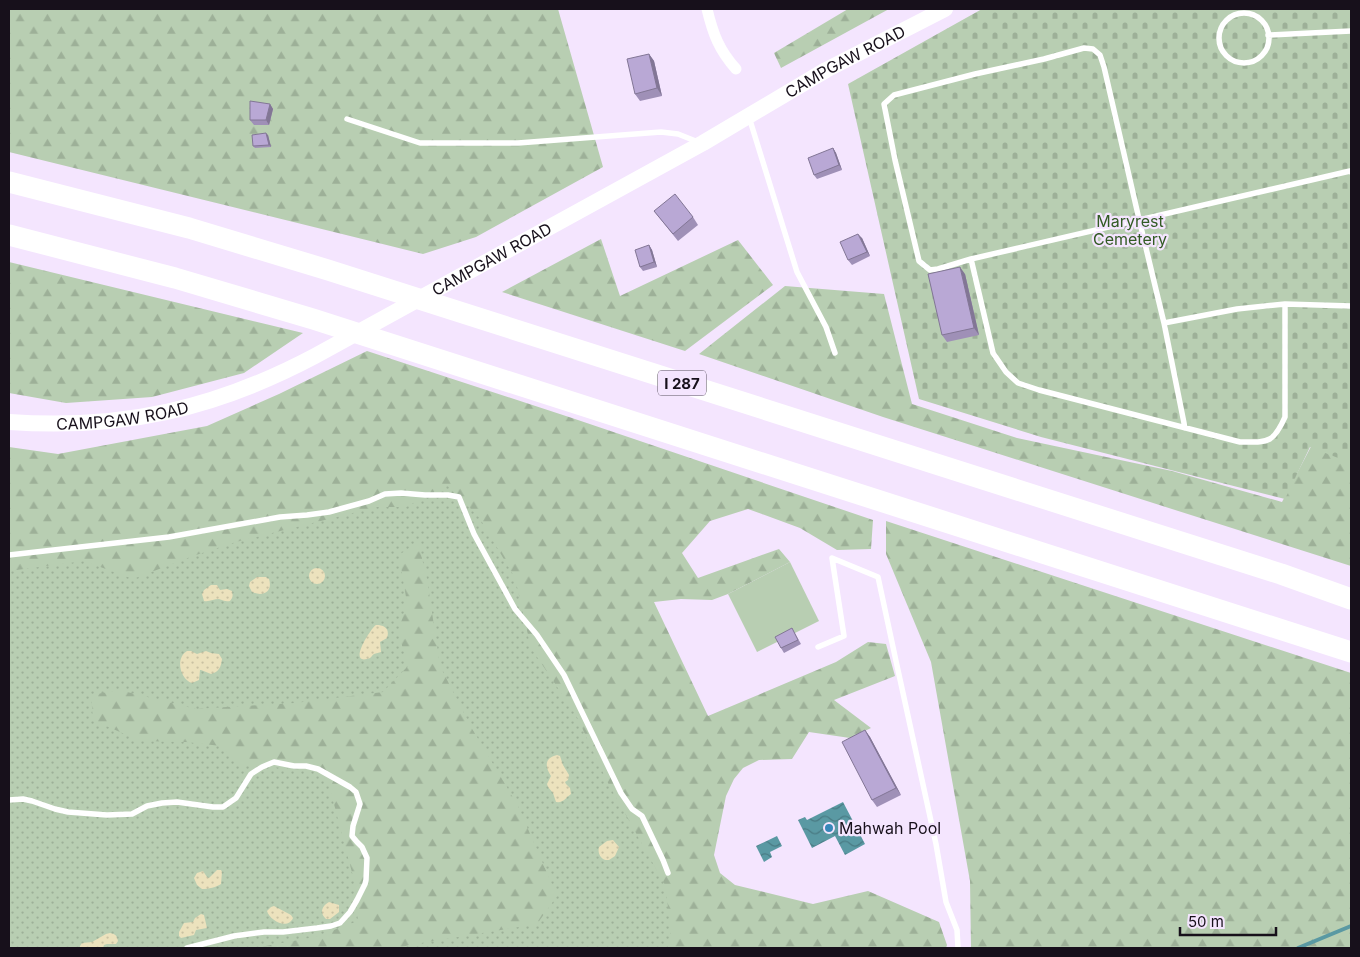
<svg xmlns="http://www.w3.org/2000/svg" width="1360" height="957" font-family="Inter,sans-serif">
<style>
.grass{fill:url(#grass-dots)}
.forest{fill:url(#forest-firs)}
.sand{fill:url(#sand-dots)}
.cemetery{fill:url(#cemetery-stones)}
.green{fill:#b8ceb2}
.water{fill:url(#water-waves)}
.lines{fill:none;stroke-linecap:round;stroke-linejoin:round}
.stream{stroke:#5a99a3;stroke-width:4}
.lane{stroke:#fff;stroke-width:5.5}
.street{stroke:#fff;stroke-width:11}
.secondary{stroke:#fff;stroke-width:16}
.highway{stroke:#fff;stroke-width:21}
.wall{fill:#9f90b7}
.shaded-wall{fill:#827695}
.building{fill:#b9a8d5;stroke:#827695}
.poi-dot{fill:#3787b9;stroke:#f4e5fe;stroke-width:2}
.labels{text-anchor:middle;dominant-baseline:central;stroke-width:4.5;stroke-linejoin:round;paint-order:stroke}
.shield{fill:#f4e5fe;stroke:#59505f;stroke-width:1}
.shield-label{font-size:15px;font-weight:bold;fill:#17101b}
.street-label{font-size:16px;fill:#17101b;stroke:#f4e5fe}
.park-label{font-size:16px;fill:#325b24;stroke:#f4e5fe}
.poi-label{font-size:16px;fill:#17101b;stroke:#f4e5fe;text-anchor:start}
</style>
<defs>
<pattern id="grass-dots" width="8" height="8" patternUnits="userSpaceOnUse" patternTransform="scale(1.25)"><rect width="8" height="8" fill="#b8ceb2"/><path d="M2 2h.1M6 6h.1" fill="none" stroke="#9db098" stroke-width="1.8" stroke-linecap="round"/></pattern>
<pattern id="forest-firs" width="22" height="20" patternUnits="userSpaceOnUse" patternTransform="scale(1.25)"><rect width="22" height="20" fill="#b8ceb2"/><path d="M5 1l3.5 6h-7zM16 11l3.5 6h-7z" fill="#9db098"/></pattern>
<pattern id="sand-dots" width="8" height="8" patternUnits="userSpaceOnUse" patternTransform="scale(1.25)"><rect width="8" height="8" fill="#ece2bd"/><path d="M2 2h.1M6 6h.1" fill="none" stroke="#cac1a2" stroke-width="1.8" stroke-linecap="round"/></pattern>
<pattern id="cemetery-stones" width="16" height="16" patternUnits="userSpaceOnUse" patternTransform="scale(1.25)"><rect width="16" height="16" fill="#b8ceb2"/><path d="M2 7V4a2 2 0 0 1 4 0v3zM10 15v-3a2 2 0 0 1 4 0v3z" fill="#9db098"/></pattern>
<pattern id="water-waves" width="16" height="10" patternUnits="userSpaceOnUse" patternTransform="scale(1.25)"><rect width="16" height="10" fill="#5a99a3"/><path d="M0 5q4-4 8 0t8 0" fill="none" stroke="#497b84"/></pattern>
</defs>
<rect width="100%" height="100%" fill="#f4e5fe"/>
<path class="grass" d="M 441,477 L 478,489 L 708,948 L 9,948 L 9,537 Z"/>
<path class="forest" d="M 9,9 L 558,9 L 603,167 L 476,237 L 423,254 L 9,152 Z
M 848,9 L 889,9 L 781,68 L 774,53 Z
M 601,239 L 620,296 L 738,240 L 773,285 L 685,351 L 502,292 Z
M 9,262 L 303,333 L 244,373 L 152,397 L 66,403 L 9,393 Z
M 785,286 L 884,294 L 912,404 L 1017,438 L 1172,471 L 1282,502 L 1327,416 L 1351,398 L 1351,566 L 883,417 L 699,354 Z
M 367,351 L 572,418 L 873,520 L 871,549 L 837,550 L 800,528 L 748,509 L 710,521 L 682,553 L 698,578 L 779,549 L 790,562 L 728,594 L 712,600 L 681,599 L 654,602 L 708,716 L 836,662 L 868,642 L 886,644 L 895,676 L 834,700 L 871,728 L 850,738 L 809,732 L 792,759 L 759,760 L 743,768 L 734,779 L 726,796 L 714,855 L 720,873 L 735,885 L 813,904 L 868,891 L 939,922 L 947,945 L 946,948 L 668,948 L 671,929 L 665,885 L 608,783 L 576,715 L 531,648 L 515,578 L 479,517 L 447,485 L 406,507 L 377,507 L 236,542 L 193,556 L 133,579 L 84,561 L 9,571 L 9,447 L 58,454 L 207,426 L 279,394 Z
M 886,521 L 1351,673 L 1351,948 L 971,948 L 970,881 L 931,662 L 886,554 Z
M 418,542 L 427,579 L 440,666 L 471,727 L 518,806 L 557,896 L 537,924 L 409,945 L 399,948 L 259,948 L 260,947 L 315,937 L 358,921 L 354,880 L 329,785 L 316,771 L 241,764 L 221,746 L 186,742 L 140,741 L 93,720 L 91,695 L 119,690 L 196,709 L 295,703 L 383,692 L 408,666 L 398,632 L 407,603 L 399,555 Z"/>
<path class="sand" d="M309 576a8 8 0 1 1 16 0a8 8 0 1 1-16 0Z
M 257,577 L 266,577 L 269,579 C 273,592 263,597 252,592 L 249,586 L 250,582 Z
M 211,585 L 217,585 L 220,590 L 227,589 L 232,591 C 233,596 233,597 230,601 C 225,602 223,600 219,599 C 214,599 209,602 204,601 L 202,594 L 204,590 Z
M 376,625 C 385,625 390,629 387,638 L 380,642 L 381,652 C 379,653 376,653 374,654 C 370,657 372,658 367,659 C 348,664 371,628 376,625 Z
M 187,651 L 191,651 L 197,654 L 206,651 L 211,653 L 219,654 L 222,659 C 221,667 219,672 211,674 L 201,670 L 200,670 L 199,680 L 192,683 C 180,679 175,658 187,651 Z
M 557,755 L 560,756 L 563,765 L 569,775 L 568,780 L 565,782 L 566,784 L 570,788 L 571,794 C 565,798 564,803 556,802 L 553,793 L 548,787 L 547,784 L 551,776 C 545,767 544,758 557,755 Z
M 613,840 L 619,847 L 615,856 L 609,860 C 602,861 597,854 599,847 L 607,841 Z
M 217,870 L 221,870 L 222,872 L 221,884 C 217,887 208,889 202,889 L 197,885 L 194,878 L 197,873 L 203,871 L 207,877 L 209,878 Z
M 329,902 L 339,905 L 339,912 L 330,919 L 326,919 C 319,913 322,906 329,902 Z
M 274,906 L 291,915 L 293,918 C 288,930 270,921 267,911 L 271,907 Z
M 201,914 L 204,915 L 207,928 L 196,930 L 194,935 L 181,938 L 179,936 L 179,932 L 184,923 L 193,922 L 195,918 Z
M 110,933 C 116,934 117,936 118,941 L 116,944 L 107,944 L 104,945 L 103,948 L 80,948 L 80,946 L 82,943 L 92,942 L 106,934 Z"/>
<path class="cemetery" d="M 982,9 L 1351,9 L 1351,463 L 1310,447 L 1285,499 L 1041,437 L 919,399 L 848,84 Z"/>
<path class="green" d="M 790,562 L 819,621 L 757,652 L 728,594 Z"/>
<path class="water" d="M 843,802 L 865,844 L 845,855 L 835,836 L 812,848 L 798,820 L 805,817 L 807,820 Z
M 777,836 L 782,846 L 770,852 L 772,857 L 764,862 L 756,846 Z"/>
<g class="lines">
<path class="stream" d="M 1298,948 L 1351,926"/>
<path class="lane" d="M1219 38a25 25 0 1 1 50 0a25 25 0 1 1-50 0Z
M 1268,35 L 1351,31
M 749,117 L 797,272 L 826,327 L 835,353
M 347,119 L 420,143 L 518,143 L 661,132 L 678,134 L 698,142
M 971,259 L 938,269 L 930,270 L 919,261 L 895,160 L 884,104 L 894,95 L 975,74 L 1044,59 L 1084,48 L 1093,49 L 1100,55 L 1104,67 L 1139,219 L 1164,323 L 1185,428
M 1285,304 L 1285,417 C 1273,444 1268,442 1240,442 L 1039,390 L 1018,383 L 1006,372 L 993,353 L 971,259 L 1350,171 L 1351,172
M 1164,323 L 1237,309 L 1285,304 L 1351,306
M 9,555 L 169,537 L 280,517 L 307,515 L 329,512 L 369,501 L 385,494 L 401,493 L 425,495 L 448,495 L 459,497 L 474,534 L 515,609 L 537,635 L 564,675 L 621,793 L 632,809 L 642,816 L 663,860 L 668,873
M 818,647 L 844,636 L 832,558 L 878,577 L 896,661 L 936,844 L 946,902 L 957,930 L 958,948
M 9,800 L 23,799 L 32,801 L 55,809 L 68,812 L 107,815 L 132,814 L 147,806 L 162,803 L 177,802 L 213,807 L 223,807 L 236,798 L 251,774 L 262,767 L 274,762 L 294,766 L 306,766 L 318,769 L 350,787 L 356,792 L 360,804 L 353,826 L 352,836 L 357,842 L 362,847 L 367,858 L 366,880 L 365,884 L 357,900 L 350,912 L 340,923 L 331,926 L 317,928 L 283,932 L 264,932 L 234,936 L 187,948"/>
<path class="street" d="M 707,9 C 713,34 719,50 736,69"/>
<path class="secondary" id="s1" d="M 9,422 C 122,430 215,409 315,356 L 703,143 L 826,70 L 945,9"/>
<path class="highway" d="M 9,182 L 189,228 L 328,270 L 1281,574 L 1351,599
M 9,235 L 175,278 L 313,319 L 1351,652"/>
</g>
<path class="wall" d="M 649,54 L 654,61 L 662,96 L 640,101 L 635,94 Z
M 270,104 L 273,109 L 269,125 L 254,125 L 250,120 Z
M 268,135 L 271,147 L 255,148 L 253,146 Z
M 833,148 L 836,153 L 842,170 L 817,179 L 814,175 Z
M 654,211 L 693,217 L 698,225 L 678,241 Z
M 862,238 L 870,256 L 852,265 L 848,260 Z
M 649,245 L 652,250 L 657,267 L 643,271 L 640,267 Z
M 965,274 L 979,335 L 947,342 L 942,335 Z
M 792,628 L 801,644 L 784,653 L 781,648 Z
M 865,730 L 870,737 L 901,795 L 877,807 L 872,800 Z"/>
<path class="shaded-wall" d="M 649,54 L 654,61 L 662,96 L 657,88 Z
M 270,104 L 273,109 L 269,125 L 266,120 Z
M 266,133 L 268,135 L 271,147 L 269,145 Z
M 833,148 L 836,153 L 842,170 L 839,165 Z
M 858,234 L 862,238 L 870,256 L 867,252 Z
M 649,245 L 652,250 L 657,267 L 654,262 Z
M 960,267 L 965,274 L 979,335 L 974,328 Z
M 865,730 L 870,737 L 901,795 L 896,788 Z"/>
<path class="building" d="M 649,54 L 657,88 L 635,94 L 627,59 Z
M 250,101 L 270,104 L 266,120 L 250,120 Z
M 266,133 L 269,145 L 253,146 L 252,135 Z
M 833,148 L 839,165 L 814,175 L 808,158 Z
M 675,194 L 693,217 L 673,234 L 654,211 Z
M 858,234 L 867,252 L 848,260 L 840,242 Z
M 649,245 L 654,262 L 640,267 L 635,250 Z
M 960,267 L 974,328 L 942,335 L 928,274 Z
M 792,628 L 798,640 L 781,648 L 775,637 Z
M 865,730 L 896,788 L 872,800 L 842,742 Z"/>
<circle class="poi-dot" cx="829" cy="828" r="5"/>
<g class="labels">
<rect class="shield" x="658" y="370.5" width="48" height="25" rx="4"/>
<g class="shield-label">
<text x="682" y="383">I 287</text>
</g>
<g class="street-label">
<text stroke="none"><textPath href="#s1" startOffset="924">CAMPGAW ROAD</textPath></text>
<text stroke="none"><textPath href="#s1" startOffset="519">CAMPGAW ROAD</textPath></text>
<text stroke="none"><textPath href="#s1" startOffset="114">CAMPGAW ROAD</textPath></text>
</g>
<g class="park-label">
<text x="1130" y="221">Maryrest<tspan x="1130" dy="18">Cemetery</tspan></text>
</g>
<g class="poi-label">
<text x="839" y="828">Mahwah Pool</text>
</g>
</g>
<rect width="1360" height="957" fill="none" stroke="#17101b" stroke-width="20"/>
<path d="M1180 927v8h96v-8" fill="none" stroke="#17101b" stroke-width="2.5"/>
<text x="1188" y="927" font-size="15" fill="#17101b" stroke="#f4e5fe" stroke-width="4" paint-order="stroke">50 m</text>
</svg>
